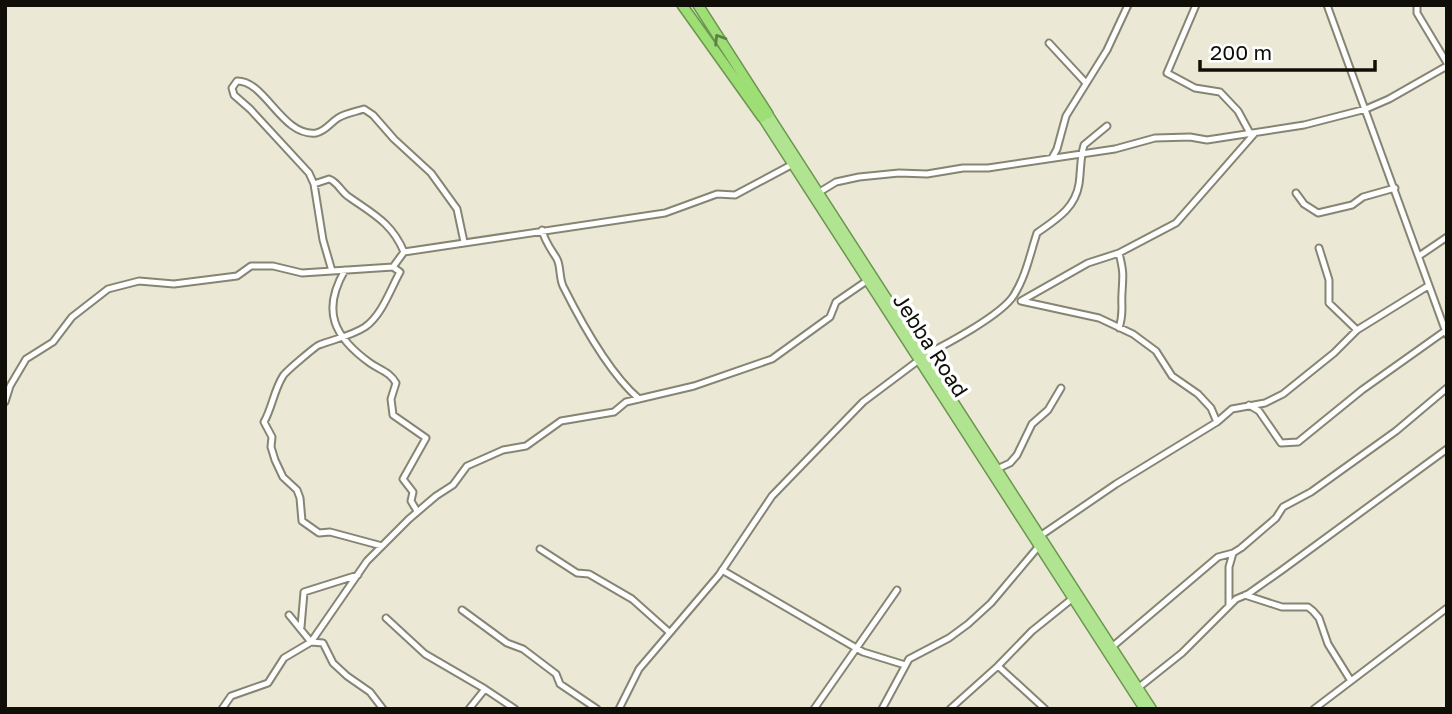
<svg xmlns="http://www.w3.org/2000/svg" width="1452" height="714" font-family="'Golos Text',sans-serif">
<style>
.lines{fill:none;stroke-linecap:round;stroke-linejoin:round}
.minor-casing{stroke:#868573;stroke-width:9}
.trunk-casing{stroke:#6b964f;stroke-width:11}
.motorway-casing{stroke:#6b964f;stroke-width:12}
.minor{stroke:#fff;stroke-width:5}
.trunk{stroke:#b0e490;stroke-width:8}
.motorway{stroke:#9dde75;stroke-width:9}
.oneway{stroke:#5d8144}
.labels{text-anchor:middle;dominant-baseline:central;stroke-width:7;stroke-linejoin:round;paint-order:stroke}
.street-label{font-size:21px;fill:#0f0f08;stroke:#fff}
</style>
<rect width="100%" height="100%" fill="#ebe9d5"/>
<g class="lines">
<defs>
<path id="minor" d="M 1196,5 L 1167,73 L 1195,88 L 1220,92 L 1238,111 L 1251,135
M 1327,5 L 1447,335
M 1417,5 L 1417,13 L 1447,63
M 1049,43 L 1086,83
M 1052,158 L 1057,149 L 1066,116 L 1107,50 L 1128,5
M 314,184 L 329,179 C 338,182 341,192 349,197 C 373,214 392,223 404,252
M 818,193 L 836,182 L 859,177 L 899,173 L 927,174 L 963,168 L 988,168 L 1115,149 L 1155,138 L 1190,137 L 1207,140 L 1304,125 L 1366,109 L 1389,99 L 1447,66
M 1296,193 L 1304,204 L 1318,213 L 1352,205 L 1363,197 L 1395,188
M 542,230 C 545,242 551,249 557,259 C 561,267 559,277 563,286 C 581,322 609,373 639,399
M 1319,248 L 1329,280 L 1329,303 L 1357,330
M 1419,256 L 1447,237
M 345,270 C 321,311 334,337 370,363 C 380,370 390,372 396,383 L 391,399 L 393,415 L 426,438 L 403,479 L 413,492 L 411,501 L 417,511
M 332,271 L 323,240 L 314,184 L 309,173 L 250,109 L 234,95 L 232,88 L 237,81 C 265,80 282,137 316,133 C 326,131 330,123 338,118 C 346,113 355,112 364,109 L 373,115 L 394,139 L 431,173 L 457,209 L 464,242
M 1021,301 L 1088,263 L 1119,253 L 1176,223 L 1254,134
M 1021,301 L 1099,318 L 1133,334 L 1156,351 L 1172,376 L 1198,394 L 1211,408 L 1217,422
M 1119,328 C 1124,313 1121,308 1122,293 C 1123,275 1124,273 1119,253
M 923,356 C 945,345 1002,315 1014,295 C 1026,276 1030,254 1037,233 C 1055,220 1075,209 1079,184 C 1081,171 1080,158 1084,145 L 1107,126
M 5,402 L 10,386 L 26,359 L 53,342 L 72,317 L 108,289 L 139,281 L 174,284 L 237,276 L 251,266 L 273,266 L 302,273 L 393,267 L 404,252 L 665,213 L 717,194 L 735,195 L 793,164
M 1249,405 L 1259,411 L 1281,443 L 1298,442 L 1362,390 L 1445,331
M 997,469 L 1010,463 L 1017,455 L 1032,424 L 1048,410 L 1061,388
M 1040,536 L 1116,484 L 1217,422 L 1232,409 L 1265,403 L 1283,394 L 1334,353 L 1357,330 L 1428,286
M 382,546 L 330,532 L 319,533 L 302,521 L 300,498 L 297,490 L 283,477 L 275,460 L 271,447 L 272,437 L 264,422 C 272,408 274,390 283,376 C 285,372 316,346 319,345 C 335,339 351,336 365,327 C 382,315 390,290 400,272 L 393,267
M 540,549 L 577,573 L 589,574 L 632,599 L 669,632
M 722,570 L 863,652 L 905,665
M 1245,595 L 1282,607 L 1308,607 L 1313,611 L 1319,618 L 1328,644 L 1351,681
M 1229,606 L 1229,567 L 1233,553
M 462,610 L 507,643 L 523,649 L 556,674 L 560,684 L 597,709
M 289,615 L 311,642 L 323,643 L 333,663 L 347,676 L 370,692 L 383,709
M 386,618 L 425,654 L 485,689
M 301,627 L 304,592 L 358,575
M 1112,647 L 1218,557 L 1233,553 L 1241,548 L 1276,518 L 1283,507 L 1311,492 L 1396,431 L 1447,388
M 998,666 L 1045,709
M 1138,688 L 1182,653 L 1236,599 L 1248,594 L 1282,570 L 1447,449
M 222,709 L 231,696 L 268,683 L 284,658 L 311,642 L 367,561 L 409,519 L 436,496 L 453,485 L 467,466 L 503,450 L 526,446 L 561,421 L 614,412 L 626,402 L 694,386 L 772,359 L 830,317 L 836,302 L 868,280
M 469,709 L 485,689 L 515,709
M 619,709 L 639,669 L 719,575 L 772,496 L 863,402 L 919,360
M 814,709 L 897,590
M 882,709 L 909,659 L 949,638 L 968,624 L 991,603 L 1039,546
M 950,709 L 998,666 L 1032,631 L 1073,598
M 1314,709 L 1447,608"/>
<path id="trunk" d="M 768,114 L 1152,709
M 762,117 L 1144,709"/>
<path id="motorway" d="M 682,5 L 762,117
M 698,5 L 768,114"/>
</defs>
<use href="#minor" class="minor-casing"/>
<use href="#trunk" class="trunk-casing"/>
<use href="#motorway" class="motorway-casing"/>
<use href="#minor" class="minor"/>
<use href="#trunk" class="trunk"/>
<use href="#motorway" class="motorway"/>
</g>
<defs><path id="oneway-chevron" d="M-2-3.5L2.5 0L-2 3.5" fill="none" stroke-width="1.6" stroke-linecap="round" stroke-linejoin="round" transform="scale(1.75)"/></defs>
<use class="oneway" href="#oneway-chevron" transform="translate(719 39) rotate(-122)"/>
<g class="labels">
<g class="street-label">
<text transform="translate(931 345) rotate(57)">Jebba Road</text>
</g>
</g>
<rect width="1452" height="714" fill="none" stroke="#0f0f08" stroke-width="14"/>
<path d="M1200 60v10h175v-10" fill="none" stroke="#0f0f08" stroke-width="3.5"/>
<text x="1210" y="60" font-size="21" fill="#0f0f08" stroke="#ffffff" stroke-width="5" paint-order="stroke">200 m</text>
</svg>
